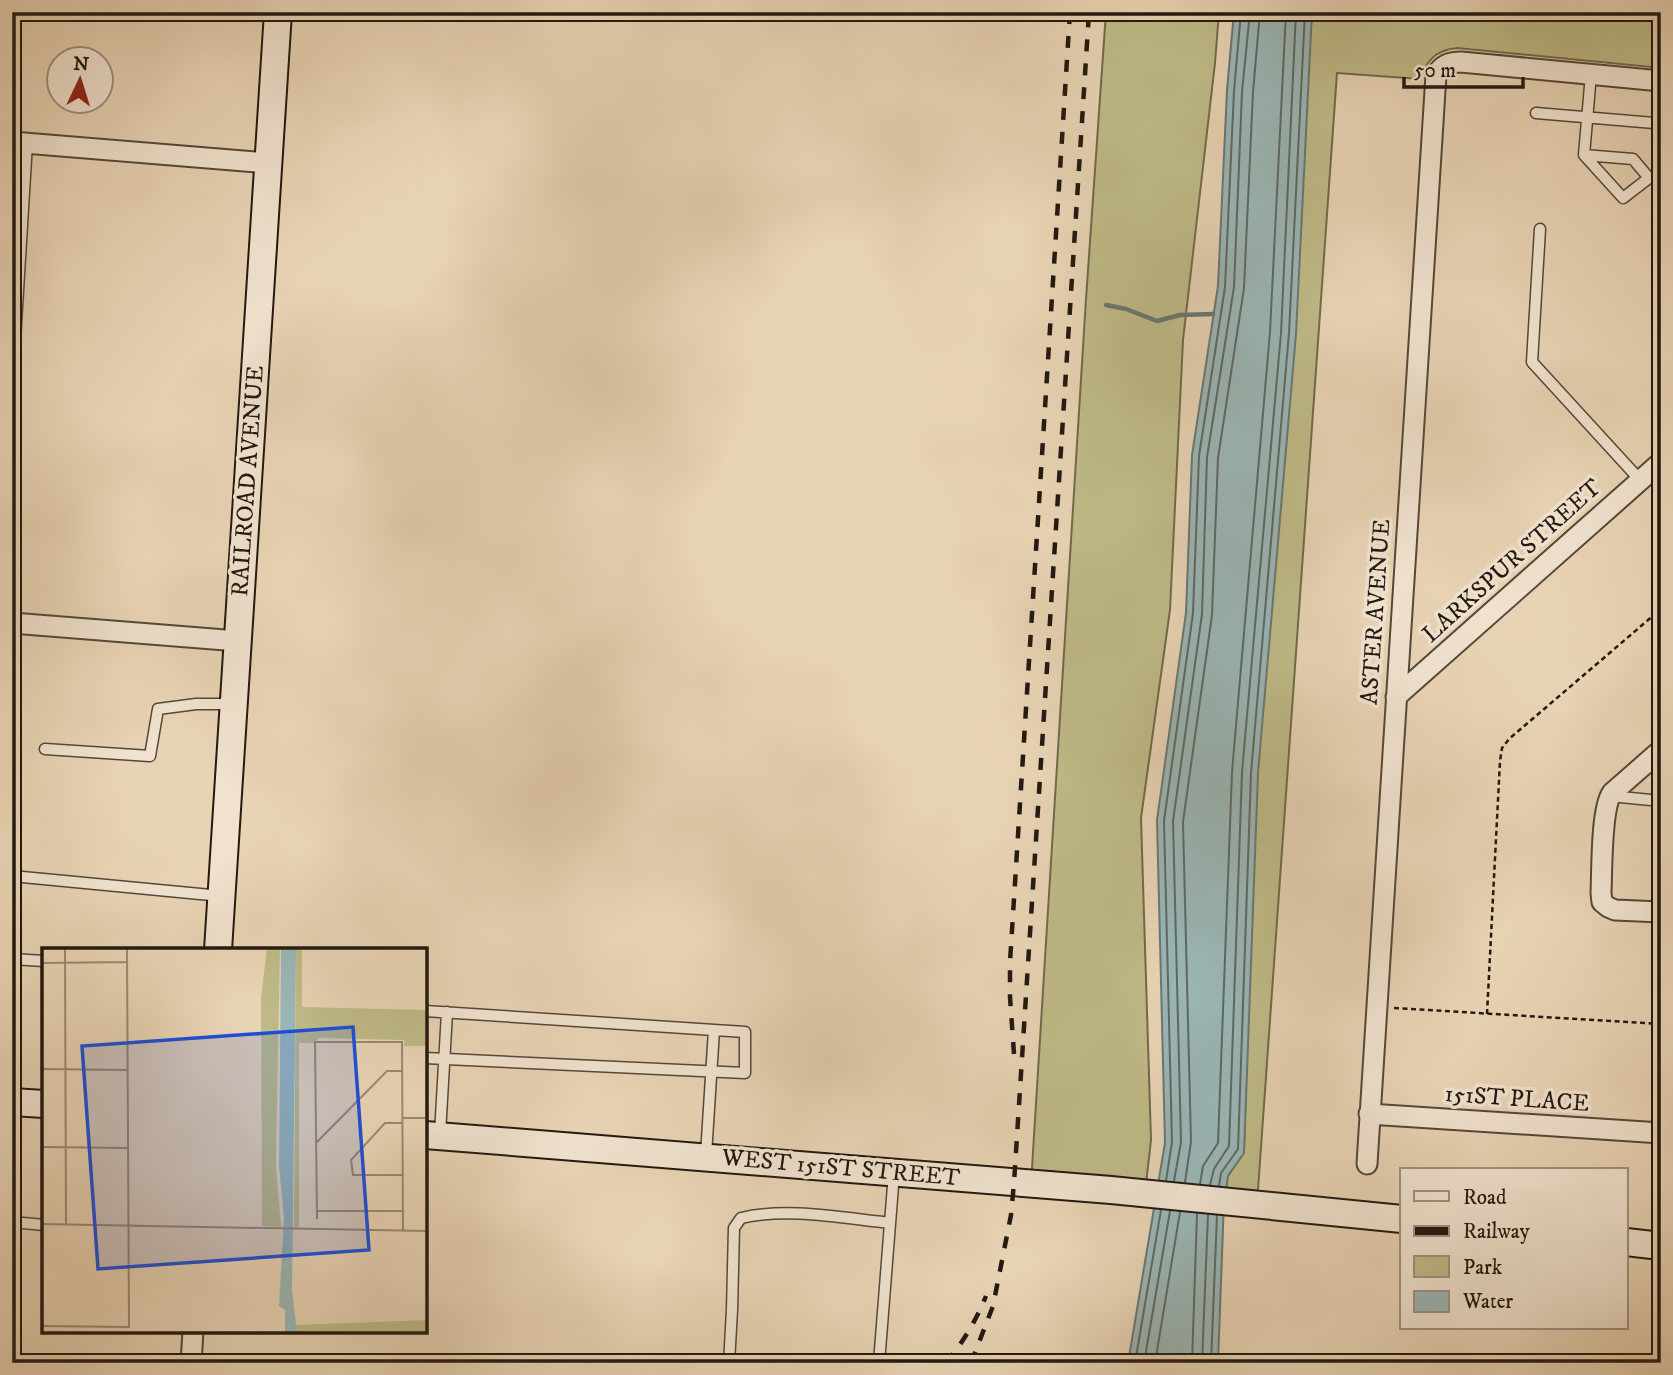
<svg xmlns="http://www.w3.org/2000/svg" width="1673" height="1375" font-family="'IM FELL DW Pica',serif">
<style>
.green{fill:#beba87;stroke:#706a4c;stroke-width:2}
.water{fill:#9ab6b6;stroke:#6a7774;stroke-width:2}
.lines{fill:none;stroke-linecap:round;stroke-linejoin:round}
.shore{stroke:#5e6864;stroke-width:2}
.stream{stroke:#6a7774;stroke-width:4.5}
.lane-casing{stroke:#54483a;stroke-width:13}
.street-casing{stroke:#54483a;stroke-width:23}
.secondary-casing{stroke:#221911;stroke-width:30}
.path{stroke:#221911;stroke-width:2.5;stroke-dasharray:5 3.5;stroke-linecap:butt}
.lane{stroke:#f0e2ce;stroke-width:10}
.street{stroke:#f0e2ce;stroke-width:19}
.secondary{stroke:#f0e2ce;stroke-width:26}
.rail{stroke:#221911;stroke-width:4.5;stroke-dasharray:12 12;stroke-linecap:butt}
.labels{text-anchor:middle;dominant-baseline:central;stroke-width:7;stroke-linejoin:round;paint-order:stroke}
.street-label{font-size:24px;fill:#221911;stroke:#f0e2ce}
.inset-road{fill:none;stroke:#998973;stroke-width:2}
.view{fill:#1d4ed8;fill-opacity:0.15;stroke:#1d4ed8;stroke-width:3.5}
.inset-edge{fill:none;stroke:#221911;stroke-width:3.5}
</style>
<rect width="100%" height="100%" fill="#e8d3b4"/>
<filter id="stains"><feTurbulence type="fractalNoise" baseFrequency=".00286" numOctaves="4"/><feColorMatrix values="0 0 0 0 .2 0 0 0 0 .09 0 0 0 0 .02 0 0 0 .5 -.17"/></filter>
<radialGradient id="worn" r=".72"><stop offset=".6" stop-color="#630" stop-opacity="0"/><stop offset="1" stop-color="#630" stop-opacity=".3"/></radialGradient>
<path class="green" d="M 1106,12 L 1219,12 L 1215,63 L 1183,340 L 1170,610 L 1141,818 L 1151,1140 L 1145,1193 L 1031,1184 L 1086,299 Z
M 1312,12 L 1661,12 L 1661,68 L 1457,48 C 1436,50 1427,60 1420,79 L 1337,73 L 1257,1204 L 1224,1201 L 1228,1176 L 1244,1152 L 1255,769 Z"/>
<path class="water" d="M 1234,12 L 1312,12 L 1296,334 L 1258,773 L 1244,1153 L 1228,1176 L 1224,1201 L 1218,1363 L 1128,1363 L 1165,1143 L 1157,820 L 1186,613 L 1192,455 L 1218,286 L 1227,90 Z"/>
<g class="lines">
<path class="shore" d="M 1166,1181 L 1172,1142 L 1164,821 L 1193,613 L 1199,456 L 1225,287 L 1234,91 L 1241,12
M 1174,1181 L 1181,1142 L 1173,821 L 1202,614 L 1207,457 L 1234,287 L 1242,92 L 1250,12
M 1185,1182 L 1191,1142 L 1183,822 L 1212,615 L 1218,458 L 1244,288 L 1253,92 L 1260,12
M 1200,1184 L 1203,1166 L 1218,1143 L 1232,772 L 1270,332 L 1286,12
M 1210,1185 L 1214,1169 L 1229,1146 L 1242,772 L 1281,333 L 1296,12
M 1219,1186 L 1221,1173 L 1238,1149 L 1251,773 L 1289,333 L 1305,12
M 1135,1363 L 1161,1210
M 1144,1363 L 1170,1211
M 1155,1363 L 1180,1212
M 1192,1363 L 1197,1214
M 1202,1363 L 1208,1215
M 1211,1363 L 1217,1215"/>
<path class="stream" d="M 1106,305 L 1126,309 L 1157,321 L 1180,315 L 1213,314"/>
<defs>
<path id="lane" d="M 1536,113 L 1654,123
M 1584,155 L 1633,159 L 1649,178 L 1623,198 L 1584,155 L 1591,74
M 1540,229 L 1532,362 L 1640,480
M 12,389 L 27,143
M 45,749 L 150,756 L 158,709 L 196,704 L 233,704
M 1610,796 L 1661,801
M 12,876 L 221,896
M 12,959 L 44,961
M 425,1011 L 745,1032 L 745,1073 L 425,1058
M 440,1134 L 447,1012
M 706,1155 L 714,1030
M 12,1222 L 44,1225
M 729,1363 L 732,1310 L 734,1228 L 741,1218 C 787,1207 842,1218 890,1223
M 879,1363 L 894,1173"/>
<path id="street" d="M 12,142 L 269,163
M 12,623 L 238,641
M 1396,697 L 1661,462
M 1661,750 L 1612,793 C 1601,808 1602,871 1601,893 L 1602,902 L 1608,907 L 1615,910 L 1661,912
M 1369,1114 L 1661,1133
M 1367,1164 L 1436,75 C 1442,65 1449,62 1461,62 L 1661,81
M 191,1363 L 193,1331"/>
<path id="secondary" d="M 218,950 L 278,12
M 12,1102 L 44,1104
M 425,1135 L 1111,1190 L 1402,1219
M 1626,1242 L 1661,1246"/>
</defs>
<use href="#lane" class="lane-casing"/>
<use href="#street" class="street-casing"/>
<use href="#secondary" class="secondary-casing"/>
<path class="path" d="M 1394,1008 L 1661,1024
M 1487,1014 L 1500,761 L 1502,748 L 1509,739 L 1661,609"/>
<use href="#lane" class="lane"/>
<use href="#street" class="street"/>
<use href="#secondary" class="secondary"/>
<path class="rail" d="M 1014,1054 L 1010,997 L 1010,962 L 1070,12
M 946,1363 C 962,1344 977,1319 986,1296
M 971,1363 L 993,1306 L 1011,1215 L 1014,1183 L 1089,12"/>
</g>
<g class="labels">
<g class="street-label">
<text transform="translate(248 481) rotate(-86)">RAILROAD AVENUE</text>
<text transform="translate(1512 561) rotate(-42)">LARKSPUR STREET</text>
<text transform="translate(1376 612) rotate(-86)">ASTER AVENUE</text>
<text transform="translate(1517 1099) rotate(4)">151ST PLACE</text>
<text transform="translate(841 1168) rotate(5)">WEST 151ST STREET</text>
</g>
</g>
<g transform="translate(42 948)">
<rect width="385" height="385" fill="#e8d3b4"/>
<path d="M 225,0 L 238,0 L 234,218 L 239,279 L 220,278 L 219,50 ZM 254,0 L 260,0 L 260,59 L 384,62 L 384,98 L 362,98 L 362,92 L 277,90 L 271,95 L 257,95 L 257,279 L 252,279 ZM 384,372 L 384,385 L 255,385 L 254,377 Z" fill="#beba87"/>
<path d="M 239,0 L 254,0 L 250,342 L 255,385 L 243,385 L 243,362 L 237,358 L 242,270 L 237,218 Z" fill="#9ab6b6"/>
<path class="inset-road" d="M 23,0 L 24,276M 0,15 L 85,14M 0,121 L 85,122M 361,170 L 385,170M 361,175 L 343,175 L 309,212 L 311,227 L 361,227M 274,195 L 345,123 L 361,123M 0,199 L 86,200M 274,263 L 361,263M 275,271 L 273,94 L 360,94 L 361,282M 0,276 L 385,283M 0,378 L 87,379 L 85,0"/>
<path class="view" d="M 311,79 L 327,302 L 56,321 L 40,98 Z"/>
<rect width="385" height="385" class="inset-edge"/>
</g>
<rect width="1673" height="1375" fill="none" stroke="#e8d3b4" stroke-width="42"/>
<rect x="14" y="14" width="1645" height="1347" fill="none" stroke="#221911" stroke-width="3.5"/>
<rect x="21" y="21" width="1631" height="1333" fill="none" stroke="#221911" stroke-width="2"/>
<rect x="1400" y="1168" width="228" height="161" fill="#f0e2ce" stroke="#9e9282" stroke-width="2"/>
<rect x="1414" y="1191" width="35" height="10" fill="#f0e2ce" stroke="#9e9282" stroke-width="2"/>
<text x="1463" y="1204" font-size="21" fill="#221911">Road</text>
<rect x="1414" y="1226" width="35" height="10" fill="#221911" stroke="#9e9282" stroke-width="2"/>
<text x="1463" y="1238" font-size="21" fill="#221911">Railway</text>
<rect x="1414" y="1256" width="35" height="21" fill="#beba87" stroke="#9e9282" stroke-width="2"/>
<text x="1463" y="1274" font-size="21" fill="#221911">Park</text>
<rect x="1414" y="1291" width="35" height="21" fill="#9ab6b6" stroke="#9e9282" stroke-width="2"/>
<text x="1463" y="1308" font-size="21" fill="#221911">Water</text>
<g transform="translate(80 80) rotate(4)"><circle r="33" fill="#f0e2ce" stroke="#9e9282" stroke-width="2"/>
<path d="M0-5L12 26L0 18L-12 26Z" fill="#8f2418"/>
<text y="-10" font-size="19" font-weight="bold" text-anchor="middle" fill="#221911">N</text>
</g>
<path d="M1404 77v10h119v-10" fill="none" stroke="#221911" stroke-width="3.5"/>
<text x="1414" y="77" font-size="21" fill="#221911" stroke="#f0e2ce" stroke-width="5" paint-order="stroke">50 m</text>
<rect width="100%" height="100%" filter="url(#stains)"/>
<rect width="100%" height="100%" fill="url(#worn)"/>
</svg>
